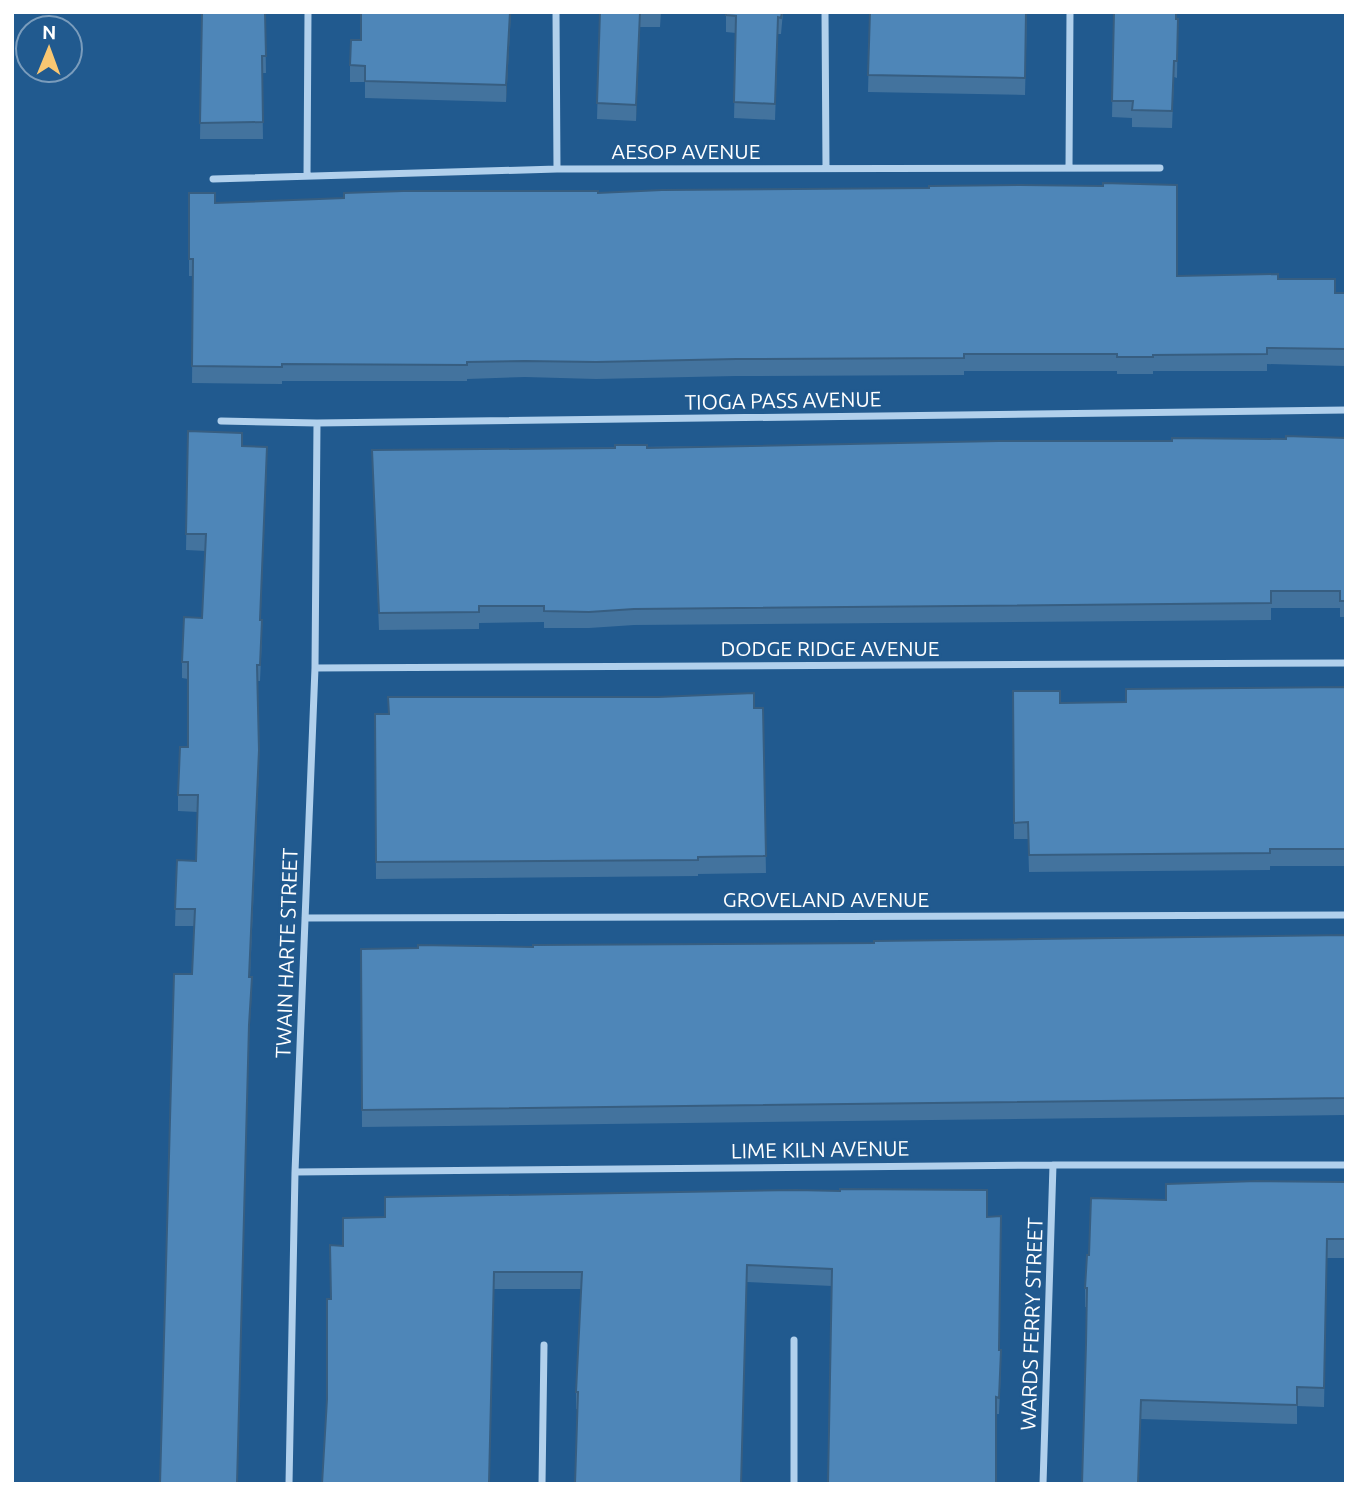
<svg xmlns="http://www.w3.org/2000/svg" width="1358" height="1496" font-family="Ubuntu,sans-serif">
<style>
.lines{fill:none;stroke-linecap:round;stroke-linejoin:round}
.minor{stroke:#b1d0ec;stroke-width:7}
.wall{fill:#43739e}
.shaded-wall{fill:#375e81}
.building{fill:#4e86b8;stroke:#375e81;stroke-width:2}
.labels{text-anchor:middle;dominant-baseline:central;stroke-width:5;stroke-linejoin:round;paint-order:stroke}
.street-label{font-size:21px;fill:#fff;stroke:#215a8f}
</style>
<rect width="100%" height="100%" fill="#215a8f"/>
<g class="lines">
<path class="minor" d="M 556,12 L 557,169
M 825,12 L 826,167
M 1069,167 L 1070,12
M 307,176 L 308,12
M 213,179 L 557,169 L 1160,168
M 221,421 L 317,423 L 1346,410
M 315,668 L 1346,663
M 305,918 L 1346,915
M 295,1172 L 1053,1165 L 1346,1165
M 289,1484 L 295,1172 L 315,668 L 317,423
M 542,1484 L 544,1345
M 794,1484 L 794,1340
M 1043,1484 L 1053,1165"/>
</g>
<path class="wall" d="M 202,12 L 265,12 L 266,73 L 262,73 L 263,139 L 200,139 Z
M 361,12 L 511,12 L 506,102 L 365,98 L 365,82 L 350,82 L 350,65 L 361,40 Z
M 600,12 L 661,12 L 660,27 L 640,27 L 636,121 L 597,119 Z
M 726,12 L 783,12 L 781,34 L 778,34 L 775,120 L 734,118 L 736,33 L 726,32 Z
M 870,12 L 1027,12 L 1025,95 L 868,92 Z
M 1114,12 L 1177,12 L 1177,19 L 1178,19 L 1177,78 L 1174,77 L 1172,128 L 1132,127 L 1132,118 L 1112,117 Z
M 189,193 L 215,203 L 598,193 L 1177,276 L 1278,279 L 1335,293 L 1346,293 L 1346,366 L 1267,364 L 1267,371 L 1153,371 L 1153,374 L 1117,374 L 1117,371 L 964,371 L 964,375 L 736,376 L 596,379 L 525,377 L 467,379 L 467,381 L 282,381 L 282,384 L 192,383 L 193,276 L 189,276 Z
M 188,431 L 242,446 L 267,463 L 260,620 L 262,637 L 260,681 L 257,681 L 259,767 L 250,977 L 252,993 L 192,974 L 194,926 L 175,926 L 177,860 L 196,861 L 198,812 L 178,811 L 178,795 L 188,747 L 188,679 L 182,678 L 182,662 L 202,618 L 206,551 L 186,550 Z
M 1346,438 L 1346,617 L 1340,617 L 1340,608 L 1271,608 L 1271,620 L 634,625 L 589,628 L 544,628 L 544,622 L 479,623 L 479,629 L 379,630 L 372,450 L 1172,441 Z
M 1346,687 L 1346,866 L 1270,866 L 1270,870 L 1029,872 L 1028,839 L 1014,839 L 1013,691 L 1060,703 L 1126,702 Z
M 388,697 L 763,708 L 766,873 L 698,874 L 698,876 L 376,879 L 375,714 L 388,714 Z
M 1346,935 L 1346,1115 L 362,1127 L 361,949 L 874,943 Z
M 1346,1182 L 1346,1258 L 1327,1258 L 1324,1407 L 1297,1406 L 1297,1424 L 1141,1419 L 1087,1307 L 1085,1307 L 1085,1288 L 1089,1255 L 1166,1200 Z
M 987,1217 L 1001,1367 L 999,1414 L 996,1414 L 832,1286 L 747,1282 L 578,1409 L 576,1409 L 576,1392 L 581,1289 L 494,1289 L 327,1399 L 343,1246 Z"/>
<path class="shaded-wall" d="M 510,12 L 511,12 L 506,102 L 506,85 Z
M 640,12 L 640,27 L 636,121 L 636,105 Z
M 267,447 L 267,463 L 260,637 L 260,620 Z
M 259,750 L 259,767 L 249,993 L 249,977 Z
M 252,977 L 252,993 L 249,1042 L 249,1025 Z"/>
<path class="building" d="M 202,12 L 265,12 L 266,56 L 262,56 L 263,122 L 200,123 Z
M 361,12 L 510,12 L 506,85 L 365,81 L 365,66 L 350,65 L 351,40 L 361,40 Z
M 600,12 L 640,12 L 636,105 L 597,103 Z
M 726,12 L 782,12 L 781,18 L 778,17 L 775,104 L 734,102 L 736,16 L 726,15 Z
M 870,12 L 1026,12 L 1025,78 L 868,75 Z
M 1114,12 L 1176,12 L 1176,19 L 1178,19 L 1177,61 L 1174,61 L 1172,111 L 1132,110 L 1133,101 L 1112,101 Z
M 1103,183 L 1177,185 L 1177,276 L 1278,274 L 1278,279 L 1335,279 L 1335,293 L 1346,293 L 1346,349 L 1267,348 L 1267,354 L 1153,355 L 1153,357 L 1117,357 L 1117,354 L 964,354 L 964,358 L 736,359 L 596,362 L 525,361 L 467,362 L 467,365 L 282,364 L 282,367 L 192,366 L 193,259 L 189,259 L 189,193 L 215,193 L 215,203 L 344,198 L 344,193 L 403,191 L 598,191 L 598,193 L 662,190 L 929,188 L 929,186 L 1021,185 L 1103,186 Z
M 188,431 L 242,433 L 242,446 L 267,447 L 260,620 L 262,620 L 260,665 L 257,665 L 259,750 L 249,977 L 252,977 L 249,1025 L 237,1484 L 160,1484 L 174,974 L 192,974 L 195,909 L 175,909 L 177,860 L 196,861 L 198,795 L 178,795 L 180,747 L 188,747 L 188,662 L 182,662 L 184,617 L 202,618 L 206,534 L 186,534 Z
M 1286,436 L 1346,438 L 1346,601 L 1340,601 L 1340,591 L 1271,591 L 1271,603 L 634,609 L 589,612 L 544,611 L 544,606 L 479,606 L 479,612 L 379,613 L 372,450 L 615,448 L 615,445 L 647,445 L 647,448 L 998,441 L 1172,441 L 1172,438 L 1286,439 Z
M 1346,687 L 1346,849 L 1270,849 L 1270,853 L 1029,855 L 1028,822 L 1014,823 L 1013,691 L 1060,691 L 1060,703 L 1126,702 L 1126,689 Z
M 754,693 L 754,708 L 763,708 L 766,856 L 698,857 L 698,860 L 376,862 L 375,714 L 389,714 L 388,697 L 658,697 Z
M 1346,935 L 1346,1098 L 362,1110 L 361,949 L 418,948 L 418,945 L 533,947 L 533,945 L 874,943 L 874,941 Z
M 1257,1181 L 1346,1182 L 1346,1239 L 1327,1239 L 1324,1388 L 1297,1387 L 1297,1405 L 1141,1400 L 1138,1484 L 1082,1484 L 1086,1344 L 1087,1288 L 1085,1288 L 1087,1255 L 1089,1255 L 1091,1198 L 1166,1200 L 1166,1184 Z
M 840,1189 L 987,1190 L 987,1217 L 1001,1216 L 999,1350 L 1001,1350 L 999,1398 L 996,1397 L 996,1484 L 828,1484 L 832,1269 L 747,1265 L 741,1484 L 575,1484 L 578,1392 L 576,1392 L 582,1272 L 494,1272 L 489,1484 L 322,1484 L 327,1399 L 327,1299 L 331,1299 L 330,1245 L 343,1246 L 343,1218 L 385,1217 L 385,1197 L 796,1190 L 840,1191 Z"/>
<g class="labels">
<g class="street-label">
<text x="686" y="151">AESOP AVENUE</text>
<text transform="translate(783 400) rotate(-1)">TIOGA PASS AVENUE</text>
<text x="830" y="648">DODGE RIDGE AVENUE</text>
<text x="826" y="899">GROVELAND AVENUE</text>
<text transform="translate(286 953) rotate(-88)">TWAIN HARTE STREET</text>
<text transform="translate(820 1149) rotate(-1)">LIME KILN AVENUE</text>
<text transform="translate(1031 1324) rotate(-88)">WARDS FERRY STREET</text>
</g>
</g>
<rect width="1358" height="1496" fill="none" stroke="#ffffff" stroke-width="28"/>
<g transform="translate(49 49) rotate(1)"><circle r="33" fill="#215a8f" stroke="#7a9cbc" stroke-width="2"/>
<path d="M0-5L12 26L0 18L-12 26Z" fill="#f9c772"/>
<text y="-10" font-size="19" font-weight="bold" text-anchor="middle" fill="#ffffff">N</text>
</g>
</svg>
